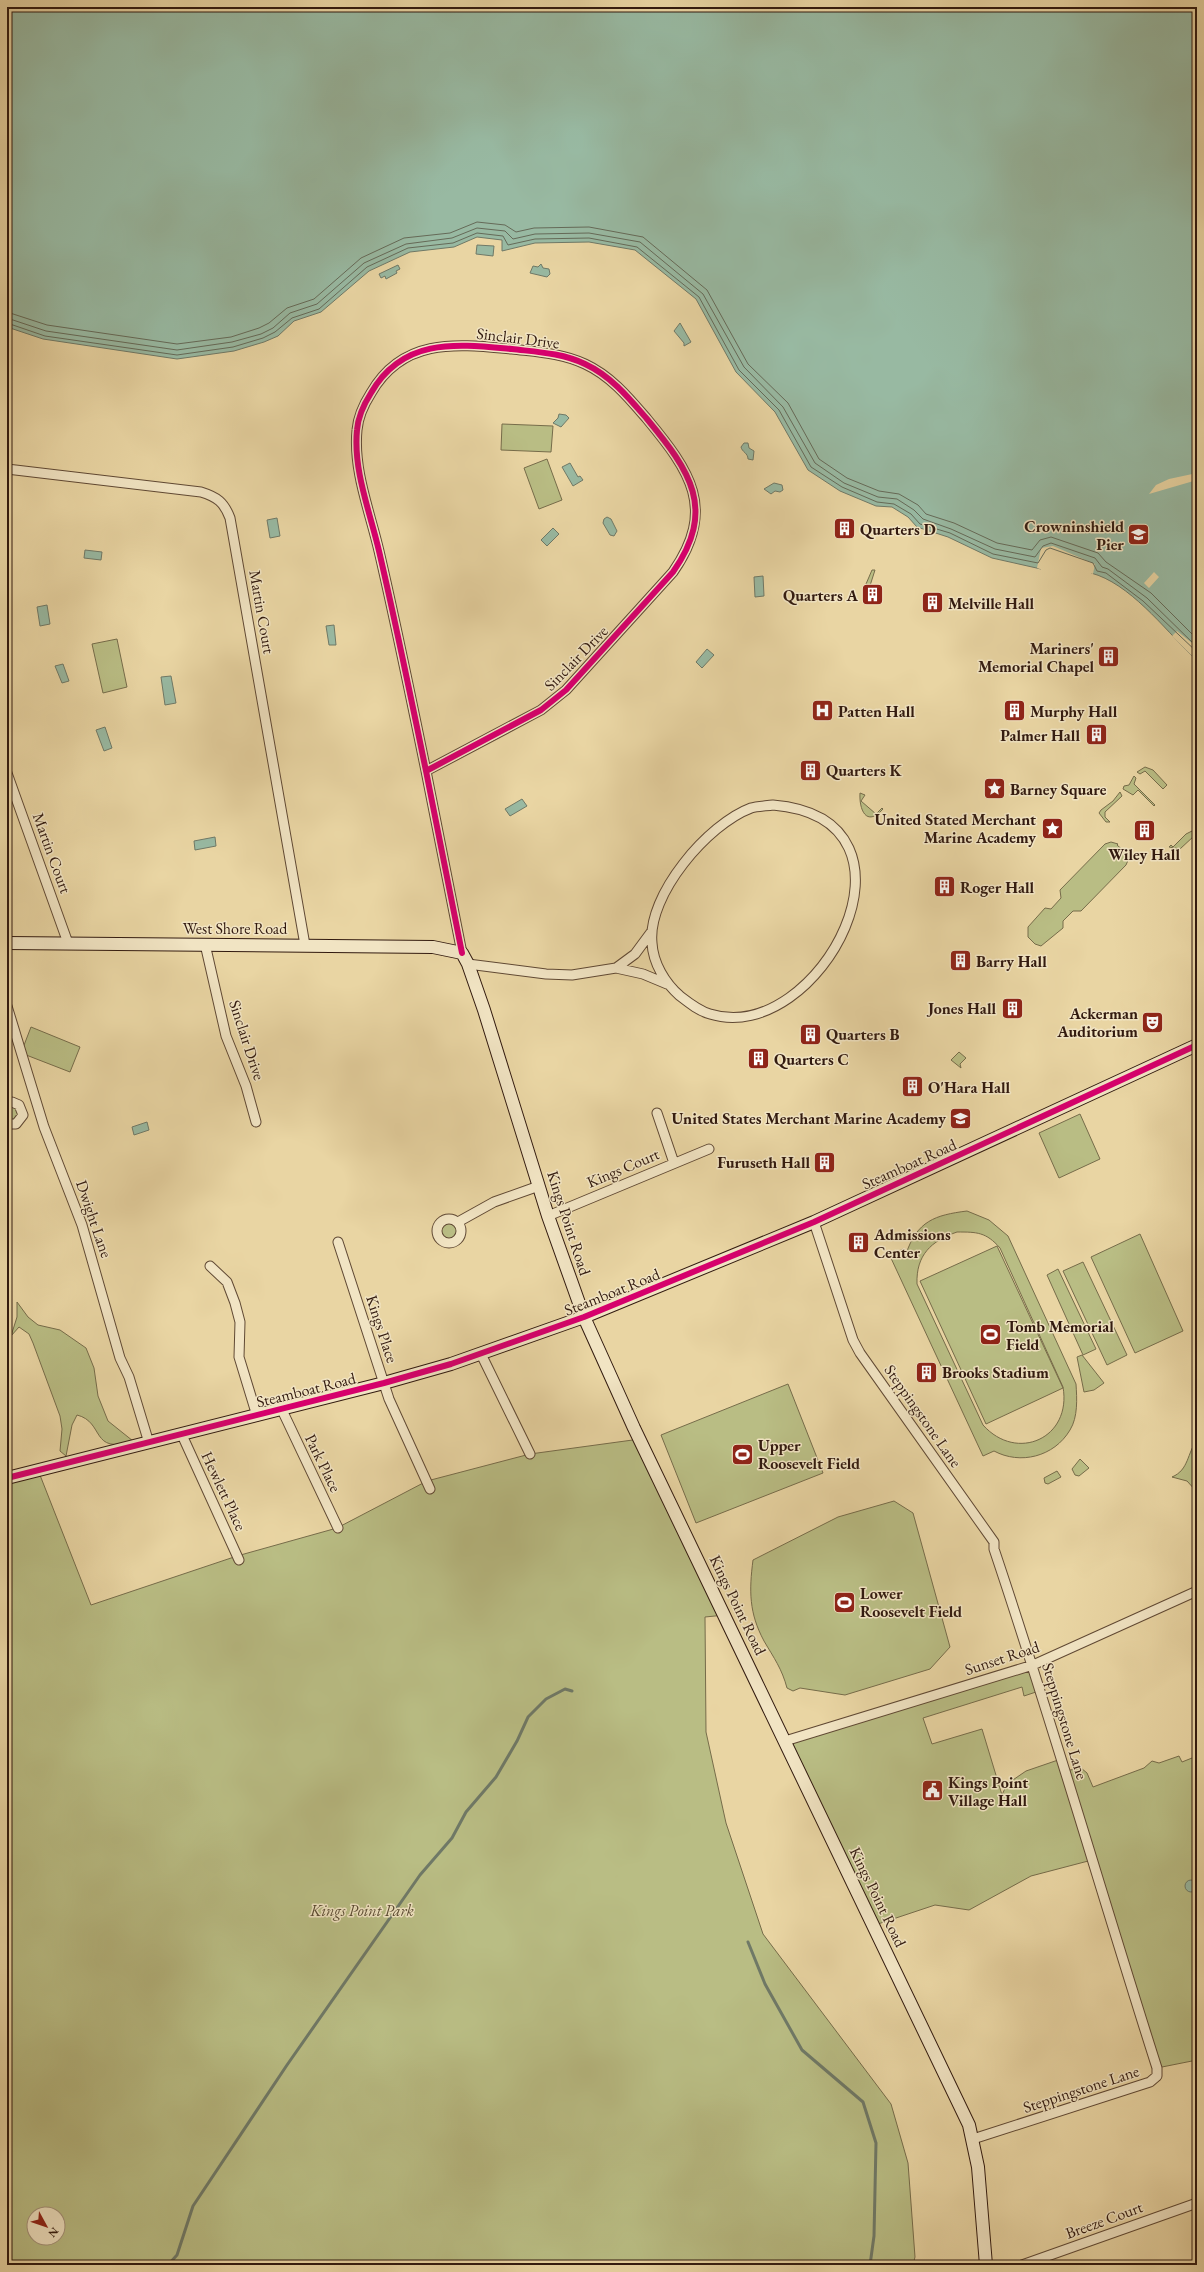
<svg xmlns="http://www.w3.org/2000/svg" width="1204" height="2272" font-family="'EB Garamond',serif">
<style>
.green{fill:#b9bd84;stroke:#766c4a;fill-rule:evenodd}
.water{fill:#98b9a2;stroke:#6f7967}
.pier{fill:#e9d5a3}
.lines{fill:none;stroke-linecap:round;stroke-linejoin:round}
.shore{stroke:#656a58;stroke-width:1}
.stream{stroke:#6f7967;stroke-width:3}
.street-casing{stroke:#604934;stroke-width:11}
.secondary-casing{stroke:#321a0f;stroke-width:14}
.street{stroke:#f1e4c3;stroke-width:9}
.secondary{stroke:#f1e4c3;stroke-width:12}
.cycleway-casing{stroke:#f1e4c3;stroke-width:8}
.cycleway{stroke:#d6006c;stroke-width:6}
.labels{text-anchor:middle;dominant-baseline:central;stroke-width:3;stroke-linejoin:round;paint-order:stroke}
.street-label{font-size:16px;fill:#321a0f;stroke:#f1e4c3}
.poi-label{font-size:16px;font-weight:bold;fill:#321a0f;stroke:#f1e4c3;text-anchor:start}
.park-label{font-size:16px;font-style:italic;fill:#5a4b32;stroke:#f1e4c3}
</style>
<rect width="100%" height="100%" fill="#e9d5a3"/>
<filter id="stains"><feTurbulence type="fractalNoise" baseFrequency=".005" numOctaves="4"/><feColorMatrix values="0 0 0 0 .2 0 0 0 0 .09 0 0 0 0 .02 0 0 0 .5 -.17"/></filter>
<radialGradient id="worn" r=".72"><stop offset=".6" stop-color="#630" stop-opacity="0"/><stop offset="1" stop-color="#630" stop-opacity=".3"/></radialGradient>
<path class="green" d="M 502,424 L 553,426 L 551,452 L 501,450 Z
M 547,459 L 562,500 L 539,509 L 524,468 Z
M 872,570 L 875,570 L 868,592 L 863,591 Z
M 117,639 L 127,687 L 103,693 L 92,644 Z
M 1145,767 L 1153,770 L 1167,785 L 1163,789 L 1145,771 L 1140,774 L 1137,772 Z
M 1134,776 L 1136,778 L 1134,784 L 1155,805 L 1154,806 L 1138,790 L 1133,795 L 1123,789 L 1124,786 L 1129,785 Z
M 1120,792 L 1122,796 L 1105,812 L 1105,817 L 1110,822 L 1106,822 L 1099,813 L 1101,810 L 1113,801 Z
M 860,793 L 865,795 L 861,801 L 876,814 L 882,808 L 883,809 C 866,828 859,809 860,793 Z
M 1192,831 L 1194,836 L 1180,849 L 1169,847 L 1171,845 L 1173,847 L 1186,834 Z
M 1111,842 L 1118,844 L 1117,845 L 1125,852 L 1126,851 L 1129,858 L 1126,865 L 1081,911 L 1073,911 L 1063,921 L 1063,928 L 1041,946 L 1035,944 L 1028,937 L 1028,927 L 1045,908 L 1051,909 L 1061,898 L 1060,890 L 1105,844 Z
M 31,1027 L 80,1047 L 70,1072 L 21,1053 Z
M 959,1052 L 966,1058 L 960,1064 L 961,1068 L 951,1060 Z
M 8,1105 L 19,1108 L 18,1120 L 7,1121 Z
M 1080,1114 L 1100,1159 L 1059,1178 L 1039,1133 Z
M 967,1211 L 989,1220 L 1008,1236 L 1076,1384 C 1077,1399 1078,1417 1070,1430 C 1054,1457 1020,1465 994,1451 L 983,1456 L 890,1256 L 903,1249 L 906,1254 C 917,1221 935,1215 967,1211 ZM 957,1232 C 977,1232 986,1232 1000,1248 L 1063,1387 C 1072,1438 1017,1463 983,1425 L 917,1284 C 916,1255 931,1241 957,1232 Z
M440 1230a9 9 0 1 1 18 0a9 9 0 1 1-18 0Z
M 1140,1234 L 1183,1331 L 1135,1353 L 1091,1257 Z
M 997,1246 L 1063,1388 L 986,1424 L 920,1281 Z
M 1083,1262 L 1127,1355 L 1107,1365 L 1063,1271 Z
M 1058,1269 L 1096,1349 L 1083,1355 L 1047,1275 Z
M 17,1302 L 28,1317 L 38,1325 L 60,1330 L 86,1348 L 94,1368 L 98,1396 L 108,1421 L 133,1441 C 90,1455 105,1422 77,1415 L 72,1425 L 66,1456 L 60,1451 L 62,1429 L 60,1416 L 33,1343 L 29,1334 L 19,1327 L 11,1336 L 17,1317 Z
M 1082,1355 L 1104,1383 L 1094,1390 L 1084,1392 L 1077,1357 Z
M 788,1384 L 823,1473 L 696,1523 L 661,1435 Z
M 640,1439 L 725,1615 L 705,1617 L 706,1732 L 726,1823 L 763,1934 L 891,2104 L 908,2163 L 915,2257 L 913,2265 L 7,2265 L 7,1478 L 38,1470 L 91,1605 L 237,1556 L 337,1528 L 427,1481 L 530,1454 ZM 34,2214 L 58,2214 L 58,2238 L 34,2238 Z
M 1197,1440 L 1197,1492 L 1187,1481 L 1172,1477 C 1189,1470 1187,1453 1197,1440 Z
M 1080,1459 L 1089,1468 L 1079,1476 L 1075,1475 L 1072,1469 Z
M 1057,1471 L 1061,1477 L 1048,1484 L 1045,1483 L 1044,1478 Z
M 894,1501 L 913,1513 L 950,1647 L 930,1669 L 845,1695 L 800,1688 L 793,1691 L 787,1688 C 782,1669 774,1658 764,1641 C 749,1613 749,1591 753,1560 L 838,1517 Z
M 1033,1665 L 1043,1696 L 1037,1697 L 1036,1692 L 1024,1696 L 1022,1687 L 923,1718 L 932,1744 L 982,1729 L 1002,1795 L 1007,1784 L 1026,1771 L 1061,1759 L 1065,1771 L 1081,1768 L 1087,1773 L 1093,1787 L 1144,1768 L 1152,1761 L 1159,1763 L 1179,1756 L 1182,1762 L 1197,1756 L 1197,2060 L 1157,2068 L 1092,1860 L 1031,1876 L 969,1910 L 935,1905 L 872,1926 L 786,1741 Z"/>
<path class="water" d="M 7,7 L 1197,7 L 1197,657 L 1191,655 C 1164,628 1129,583 1091,573 L 1092,567 L 1049,552 L 1041,569 L 992,558 L 948,537 L 917,527 L 908,517 L 892,507 L 876,506 L 840,491 L 808,470 L 775,412 L 736,372 L 696,299 L 635,250 L 589,242 L 535,243 L 502,251 L 502,240 L 477,237 L 454,247 L 410,252 L 369,271 L 321,312 L 294,321 L 278,336 L 264,342 L 234,351 L 177,359 L 43,339 L 7,327 Z
M 477,245 L 494,246 L 493,256 L 476,254 Z
M 541,264 L 543,268 L 549,269 L 550,274 L 547,277 L 530,273 L 533,266 L 538,267 Z
M 398,265 L 400,269 L 396,271 L 397,273 L 386,279 L 385,276 L 381,278 L 379,274 Z
M 680,323 L 691,342 L 684,346 L 684,343 L 674,331 Z
M 559,414 L 566,415 L 569,418 L 561,427 L 553,423 L 558,418 Z
M 744,443 L 748,443 L 749,448 L 754,451 L 753,460 L 748,459 C 748,453 742,452 741,447 Z
M 570,463 L 578,477 L 580,476 L 583,480 L 573,486 L 562,467 Z
M 774,483 L 782,485 L 783,490 L 780,492 L 775,491 L 771,494 L 764,489 Z
M 607,517 L 611,519 L 617,531 L 614,536 L 610,535 L 603,523 L 604,519 Z
M 277,518 L 280,536 L 270,538 L 267,520 Z
M 553,528 L 559,534 L 547,546 L 541,540 Z
M 85,550 L 102,552 L 101,560 L 84,558 Z
M 763,576 L 764,596 L 755,597 L 754,577 Z
M 47,605 L 50,624 L 40,626 L 37,607 Z
M 334,625 L 336,645 L 329,645 L 326,626 Z
M 707,649 L 714,655 L 702,668 L 696,662 Z
M 63,664 L 69,681 L 62,683 L 55,666 Z
M 171,676 L 176,703 L 165,705 L 161,677 Z
M 105,727 L 112,748 L 104,751 L 96,730 Z
M 522,799 L 527,806 L 510,816 L 505,809 Z
M 215,837 L 216,846 L 195,850 L 194,841 Z
M 147,1122 L 149,1130 L 134,1135 L 132,1127 Z
M1185 1886a6 6 0 1 1 12 0a6 6 0 1 1-12 0Z"/>
<path class="pier" d="M 1197,473 L 1197,480 L 1149,494 L 1156,485 L 1169,479 Z
M 1053,546 L 1095,564 L 1093,574 L 1089,573 L 1090,568 L 1050,554 L 1043,570 L 1037,568 L 1041,548 Z
M 1154,572 L 1159,577 L 1149,588 L 1144,583 Z
M 1177,631 L 1197,647 L 1197,657 L 1191,655 L 1172,636 Z"/>
<g class="lines">
<path class="shore" d="M 7,312 L 47,325 L 177,344 L 231,337 L 259,328 L 269,323 L 287,308 L 314,299 L 361,258 L 404,238 L 450,233 L 477,222 L 505,225 L 516,232 L 534,228 L 589,227 L 643,237 L 707,290 L 748,364 L 788,403 L 819,459 L 847,478 L 879,491 L 899,494 L 918,505 L 926,514 L 954,523 L 997,543 L 1032,550 L 1040,540 L 1051,537 L 1098,553 L 1106,562 L 1151,593 L 1197,639
M 7,318 L 46,331 L 177,350 L 232,342 L 261,334 L 273,328 L 290,313 L 317,304 L 364,263 L 406,244 L 452,238 L 477,228 L 505,231 L 513,239 L 535,234 L 589,233 L 640,242 L 703,294 L 744,367 L 783,407 L 815,463 L 844,483 L 878,497 L 897,499 L 914,510 L 923,519 L 951,529 L 995,549 L 1035,557 L 1043,546 L 1051,543 L 1095,558 L 1102,567 L 1108,569 L 1147,598 L 1197,647
M 7,323 L 45,336 L 177,355 L 233,347 L 263,338 L 275,332 L 292,318 L 319,309 L 367,267 L 408,248 L 453,243 L 477,233 L 503,236 L 508,245 L 535,239 L 589,238 L 637,247 L 699,297 L 739,370 L 779,410 L 811,467 L 842,487 L 877,502 L 894,504 L 911,514 L 920,524 L 950,533 L 993,554 L 1038,563 L 1046,550 L 1050,548 L 1093,563 L 1097,571 L 1106,573 L 1143,601 L 1197,652"/>
<path class="stream" d="M 748,1942 L 765,1984 L 802,2050 L 863,2102 L 876,2143 L 874,2236 L 870,2265
M 168,2265 L 177,2255 L 193,2206 L 287,2065 L 420,1875 L 452,1838 L 466,1812 L 496,1777 L 517,1741 L 528,1717 L 546,1699 L 565,1689 L 572,1691"/>
<defs>
<path id="street" d="M 7,469 L 201,492 C 217,497 224,502 230,518 L 305,945
M 426,771 C 411,698 396,624 379,551 C 370,512 353,470 357,430 C 358,417 364,404 371,393 C 403,337 457,344 512,349 C 537,352 562,353 585,364 C 611,376 629,398 647,419 C 690,471 717,509 673,572 L 566,690 L 541,710 L 426,771 L 462,953
M 7,773 L 68,943
M 773,805 C 940,819 819,1048 710,1014 C 699,1011 689,1003 680,996 C 665,983 653,963 652,943 C 647,895 708,824 751,808 C 757,806 766,806 773,805 Z
M 205,944 L 226,1036 L 246,1086 L 256,1122
M 468,964 L 546,974 L 572,975 L 616,968 L 643,974 L 667,984
M 616,968 L 635,954 L 652,931
M 7,1006 L 44,1127 L 82,1225 L 120,1358 L 129,1377 L 149,1443
M 7,1103 L 12,1102 L 19,1105 L 23,1115 L 16,1124 L 7,1124
M 657,1113 L 674,1163
M 548,1216 L 709,1149
M437 1231a12 12 0 1 1 24 0a12 12 0 1 1-24 0Z
M 458,1222 L 494,1202 L 539,1186
M 814,1222 L 853,1340 L 860,1353 L 994,1542 L 994,1549 C 1052,1721 1102,1896 1157,2068 L 1157,2076 L 1150,2082 L 973,2139
M 338,1242 L 389,1399 L 430,1489
M 210,1266 L 227,1282 L 235,1303 L 240,1322 L 239,1357 L 257,1416
M 481,1354 L 530,1454
M 282,1410 L 338,1528
M 182,1435 L 239,1560
M 785,1741 L 1033,1665 L 1197,1591
M 1022,2265 L 1197,2203"/>
<path id="secondary" d="M 7,943 L 433,947 L 462,953 L 468,964 L 484,1010 L 548,1216 L 584,1317 L 634,1428 L 969,2125 L 978,2167 L 986,2265
M 7,1478 L 384,1383 L 451,1364 L 584,1317 L 814,1222 L 1197,1045"/>
</defs>
<use href="#street" class="street-casing"/>
<use href="#secondary" class="secondary-casing"/>
<use href="#street" class="street"/>
<use href="#secondary" class="secondary"/>
<defs>
<path id="cycleway" d="M 426,771 C 411,698 396,624 379,551 C 370,512 353,470 357,430 C 358,417 364,404 371,393 C 403,337 457,344 512,349 C 537,352 562,353 585,364 C 611,376 629,398 647,419 C 690,471 717,509 673,572 L 566,690 L 541,710 L 426,771 L 462,953
M 7,1478 L 384,1383 L 451,1364 L 584,1317 L 814,1222 L 1197,1045"/>
</defs>
<use href="#cycleway" class="cycleway-casing"/>
<use href="#cycleway" class="cycleway"/>
</g>
<defs>
<symbol id="building-square" viewBox="-11 -11 22 22"><rect x="-9" y="-9" width="18" height="18" rx="4" fill="#8f2418" stroke="#f1e4c3"/><path d="M-4-6H4V6H1V3H-1V6H-4ZM-2.5-4.3h1.7v1.8h-1.7ZM.8-4.3h1.7v1.8H.8ZM-2.5-1h1.7V.8h-1.7ZM.8-1h1.7V.8H.8Z" fill="#fff"/></symbol>
<symbol id="university-square" viewBox="-11 -11 22 22"><rect x="-9" y="-9" width="18" height="18" rx="4" fill="#8f2418" stroke="#f1e4c3"/><path d="M0-5L7-2L0 1L-7-2ZM-4 1L0 2.5L4 1V4Q0 6-4 4Z" fill="#fff"/></symbol>
<symbol id="hospital-square" viewBox="-11 -11 22 22"><rect x="-9" y="-9" width="18" height="18" rx="4" fill="#8f2418" stroke="#f1e4c3"/><path d="M-5-5h3v3.5h4V-5h3V5h-3V1.5h-4V5h-3Z" fill="#fff"/></symbol>
<symbol id="sight-square" viewBox="-11 -11 22 22"><rect x="-9" y="-9" width="18" height="18" rx="4" fill="#8f2418" stroke="#f1e4c3"/><path d="M0-6L1.8-2.2L6-1.7L2.9 1.2L3.7 5.4L0 3.3L-3.7 5.4L-2.9 1.2L-6-1.7L-1.8-2.2Z" fill="#fff"/></symbol>
<symbol id="theatre-square" viewBox="-11 -11 22 22"><rect x="-9" y="-9" width="18" height="18" rx="4" fill="#8f2418" stroke="#f1e4c3"/><path d="M-5-5.5Q0-4 5-5.5V0Q5 5 0 6Q-5 5-5 0ZM-3.3-2.5H-1v1.5H-3.3ZM1-2.5H3.3v1.5H1ZM-2.8 1Q0 5.5 2.8 1Z" fill="#fff"/></symbol>
<symbol id="stadium-square" viewBox="-11 -11 22 22"><rect x="-9" y="-9" width="18" height="18" rx="4" fill="#8f2418" stroke="#f1e4c3"/><path d="M0-5a6.5 5 0 1 0 0 10a6.5 5 0 1 0 0-10ZM-3.5-1.8h7v3.6h-7Z" fill="#fff"/></symbol>
<symbol id="civic-square" viewBox="-11 -11 22 22"><rect x="-9" y="-9" width="18" height="18" rx="4" fill="#8f2418" stroke="#f1e4c3"/><path d="M-.6-6.5H3V-4.5H.6V-3L4-1V1h2V6H-6V1h2V-1L-.6-3ZM-1.2 2.5V6h2.4V2.5Z" fill="#fff"/></symbol>
</defs>
<g fill-rule="evenodd">
<use href="#building-square" x="832" y="516" width="25" height="25"/>
<use href="#university-square" x="1126" y="522" width="25" height="25"/>
<use href="#building-square" x="860" y="582" width="25" height="25"/>
<use href="#building-square" x="920" y="590" width="25" height="25"/>
<use href="#building-square" x="1096" y="644" width="25" height="25"/>
<use href="#hospital-square" x="810" y="698" width="25" height="25"/>
<use href="#building-square" x="1002" y="698" width="25" height="25"/>
<use href="#building-square" x="1084" y="722" width="25" height="25"/>
<use href="#building-square" x="798" y="758" width="25" height="25"/>
<use href="#sight-square" x="982" y="776" width="25" height="25"/>
<use href="#sight-square" x="1040" y="816" width="25" height="25"/>
<use href="#building-square" x="1132" y="818" width="25" height="25"/>
<use href="#building-square" x="932" y="874" width="25" height="25"/>
<use href="#building-square" x="948" y="948" width="25" height="25"/>
<use href="#building-square" x="1000" y="996" width="25" height="25"/>
<use href="#theatre-square" x="1140" y="1010" width="25" height="25"/>
<use href="#building-square" x="798" y="1022" width="25" height="25"/>
<use href="#building-square" x="746" y="1046" width="25" height="25"/>
<use href="#building-square" x="900" y="1074" width="25" height="25"/>
<use href="#university-square" x="948" y="1106" width="25" height="25"/>
<use href="#building-square" x="812" y="1150" width="25" height="25"/>
<use href="#building-square" x="846" y="1230" width="25" height="25"/>
<use href="#stadium-square" x="978" y="1322" width="25" height="25"/>
<use href="#building-square" x="914" y="1360" width="25" height="25"/>
<use href="#stadium-square" x="730" y="1442" width="25" height="25"/>
<use href="#stadium-square" x="832" y="1590" width="25" height="25"/>
<use href="#civic-square" x="920" y="1778" width="25" height="25"/>
</g>
<g class="labels">
<g class="street-label">
<text transform="translate(518 338) rotate(7)">Sinclair Drive</text>
<text transform="translate(262 612) rotate(80)">Martin Court</text>
<text transform="translate(576 658) rotate(-46)">Sinclair Drive</text>
<text transform="translate(52 853) rotate(70)">Martin Court</text>
<text x="235" y="928">West Shore Road</text>
<text transform="translate(247 1040) rotate(72)">Sinclair Drive</text>
<text transform="translate(909 1164) rotate(-24)">Steamboat Road</text>
<text transform="translate(623 1168) rotate(-23)">Kings Court</text>
<text transform="translate(94 1219) rotate(71)">Dwight Lane</text>
<text transform="translate(569 1223) rotate(72)">Kings Point Road</text>
<text transform="translate(612 1292) rotate(-22)">Steamboat Road</text>
<text transform="translate(382 1329) rotate(72)">Kings Place</text>
<text transform="translate(306 1390) rotate(-14)">Steamboat Road</text>
<text transform="translate(923 1416) rotate(55)">Steppingstone Lane</text>
<text transform="translate(323 1463) rotate(64)">Park Place</text>
<text transform="translate(224 1491) rotate(65)">Hewlett Place</text>
<text transform="translate(738 1605) rotate(64)">Kings Point Road</text>
<text transform="translate(1002 1658) rotate(-18)">Sunset Road</text>
<text transform="translate(1065 1721) rotate(73)">Steppingstone Lane</text>
<text transform="translate(878 1897) rotate(64)">Kings Point Road</text>
<text transform="translate(1081 2089) rotate(-18)">Steppingstone Lane</text>
<text transform="translate(1104 2220) rotate(-20)">Breeze Court</text>
</g>
<g class="poi-label">
<text x="1124" y="526" text-anchor="end">Crowninshield<tspan x="1124" dy="18">Pier</tspan></text>
<text x="860" y="529">Quarters D</text>
<text x="858" y="595" text-anchor="end">Quarters A</text>
<text x="948" y="603">Melville Hall</text>
<text x="1094" y="648" text-anchor="end">Mariners'<tspan x="1094" dy="18">Memorial Chapel</tspan></text>
<text x="838" y="711">Patten Hall</text>
<text x="1030" y="711">Murphy Hall</text>
<text x="1080" y="735" text-anchor="end">Palmer Hall</text>
<text x="826" y="770">Quarters K</text>
<text x="1010" y="789">Barney Square</text>
<text x="1036" y="819" text-anchor="end">United Stated Merchant<tspan x="1036" dy="18">Marine Academy</tspan></text>
<text x="1144" y="854" text-anchor="middle">Wiley Hall</text>
<text x="960" y="887">Roger Hall</text>
<text x="976" y="961">Barry Hall</text>
<text x="996" y="1008" text-anchor="end">Jones Hall</text>
<text x="1138" y="1013" text-anchor="end">Ackerman<tspan x="1138" dy="18">Auditorium</tspan></text>
<text x="826" y="1034">Quarters B</text>
<text x="774" y="1059">Quarters C</text>
<text x="928" y="1087">O'Hara Hall</text>
<text x="946" y="1118" text-anchor="end">United States Merchant Marine Academy</text>
<text x="810" y="1162" text-anchor="end">Furuseth Hall</text>
<text x="874" y="1234">Admissions<tspan x="874" dy="18">Center</tspan></text>
<text x="1006" y="1326">Tomb Memorial<tspan x="1006" dy="18">Field</tspan></text>
<text x="942" y="1372">Brooks Stadium</text>
<text x="758" y="1445">Upper<tspan x="758" dy="18">Roosevelt Field</tspan></text>
<text x="860" y="1593">Lower<tspan x="860" dy="18">Roosevelt Field</tspan></text>
<text x="948" y="1782">Kings Point<tspan x="948" dy="18">Village Hall</tspan></text>
</g>
<g class="park-label">
<text x="362" y="1910">Kings Point Park</text>
</g>
</g>
<rect width="1204" height="2272" fill="none" stroke="#e9d5a3" stroke-width="24"/>
<rect x="8" y="8" width="1188" height="2256" fill="none" stroke="#321a0f" stroke-width="2"/>
<rect x="12" y="12" width="1180" height="2248" fill="none" stroke="#321a0f"/>
<g transform="translate(46 2226) rotate(130)"><circle r="19" fill="#f1e4c3" stroke="#a5937b"/>
<path d="M0-3L7 15L0 10L-7 15Z" fill="#8f2418"/>
<text y="-6" font-size="11" font-weight="bold" text-anchor="middle" fill="#321a0f">N</text>
</g>
<rect width="100%" height="100%" filter="url(#stains)"/>
<rect width="100%" height="100%" fill="url(#worn)"/>
</svg>
